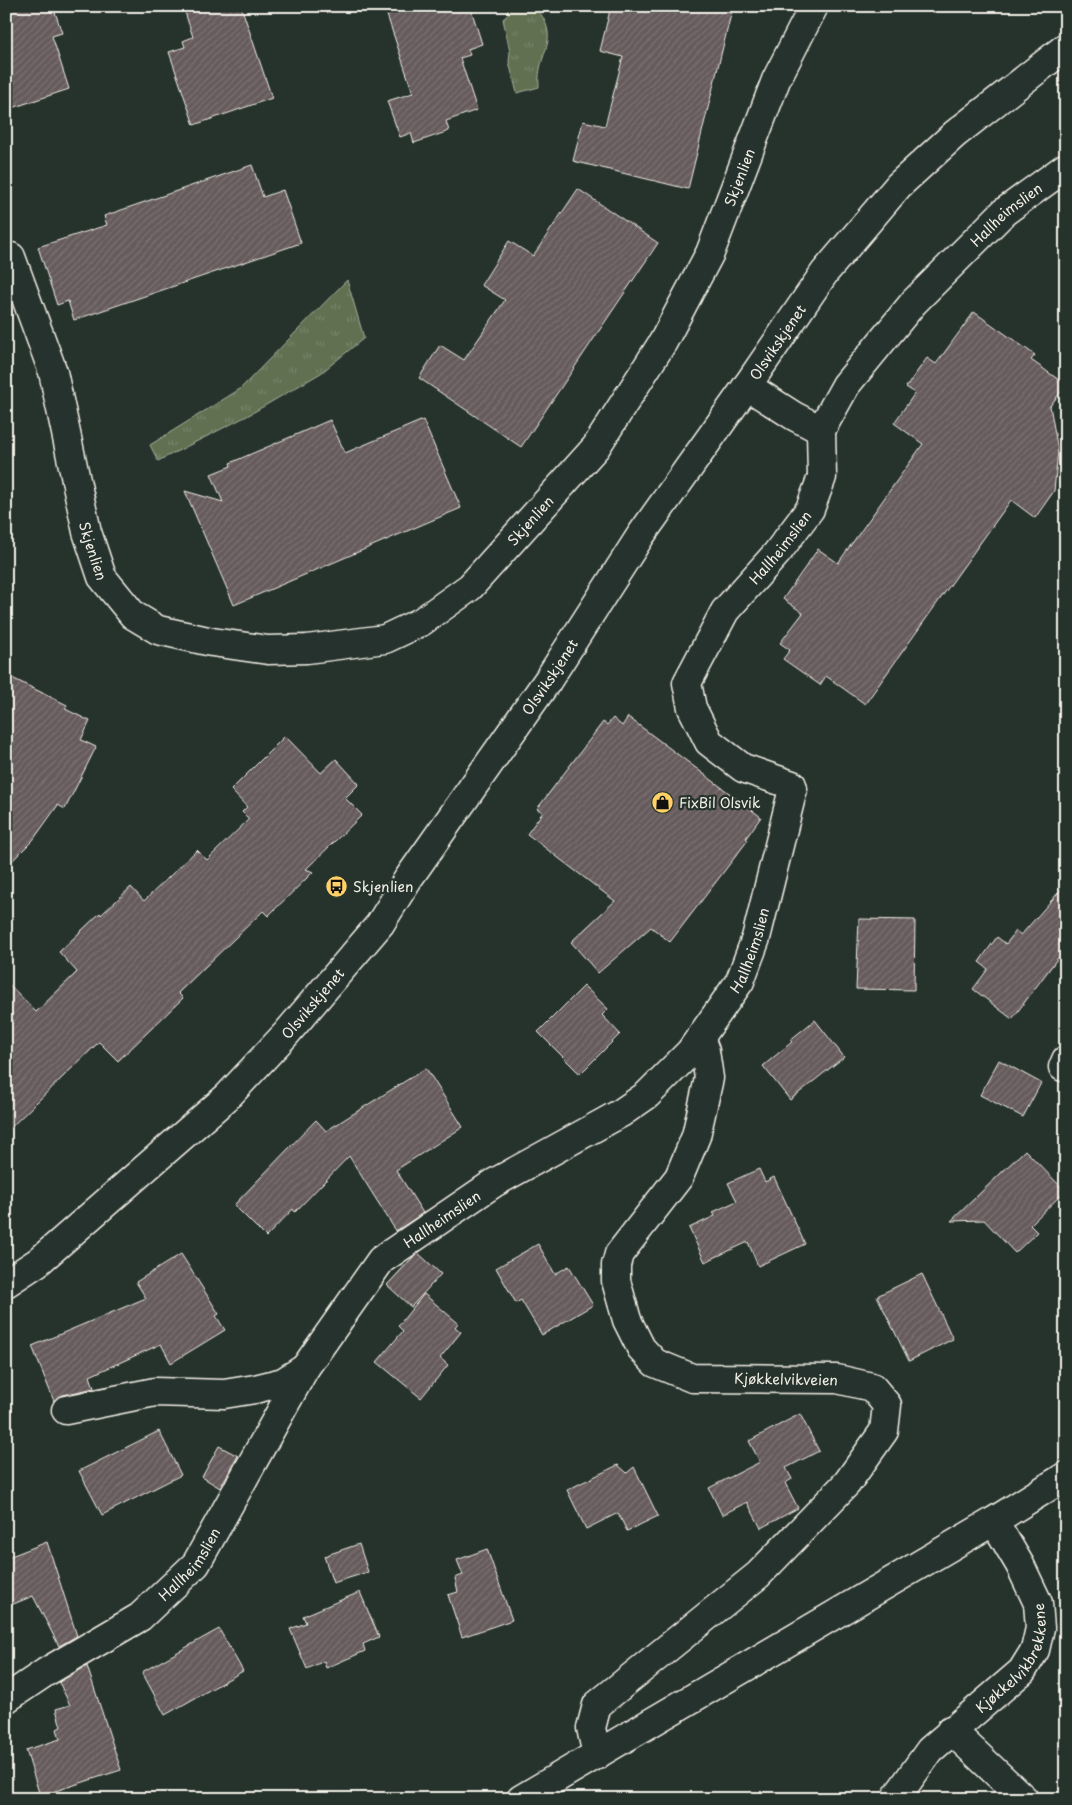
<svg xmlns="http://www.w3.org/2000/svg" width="1072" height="1805" font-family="'Playpen Sans',sans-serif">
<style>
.park{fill:url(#park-tufts);stroke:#aab09c}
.building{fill:url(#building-hatch);stroke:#f4f1e8}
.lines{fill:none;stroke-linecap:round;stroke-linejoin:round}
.street-casing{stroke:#f4f1e8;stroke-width:31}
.secondary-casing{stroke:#f4f1e8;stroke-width:31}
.street{stroke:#26332d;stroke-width:28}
.secondary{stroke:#26332d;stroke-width:28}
.labels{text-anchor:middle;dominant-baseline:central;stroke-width:4.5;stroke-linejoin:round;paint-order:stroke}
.street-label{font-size:14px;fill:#f4f1e8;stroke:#26332d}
.poi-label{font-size:14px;fill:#f4f1e8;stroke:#26332d;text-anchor:start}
</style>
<defs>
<pattern id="park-tufts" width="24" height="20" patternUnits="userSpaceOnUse" patternTransform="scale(1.25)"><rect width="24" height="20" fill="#607051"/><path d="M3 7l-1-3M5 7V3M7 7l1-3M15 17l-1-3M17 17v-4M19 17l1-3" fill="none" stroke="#77856a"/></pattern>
<pattern id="building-hatch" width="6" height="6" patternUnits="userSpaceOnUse" patternTransform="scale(1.25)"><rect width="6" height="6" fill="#655a5c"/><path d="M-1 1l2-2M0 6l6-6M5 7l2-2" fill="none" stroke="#7c7273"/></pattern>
</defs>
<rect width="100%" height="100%" fill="#26332d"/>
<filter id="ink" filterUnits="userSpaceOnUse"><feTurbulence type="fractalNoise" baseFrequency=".02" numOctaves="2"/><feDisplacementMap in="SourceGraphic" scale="10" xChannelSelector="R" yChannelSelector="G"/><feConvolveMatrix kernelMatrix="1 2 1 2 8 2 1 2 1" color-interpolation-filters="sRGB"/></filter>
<g filter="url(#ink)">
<path class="park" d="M 511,6 L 535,6 C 564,42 536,50 539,87 L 517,93 L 509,62 L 510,52 L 503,19 L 509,14 L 507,10 Z
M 347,280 L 364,338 L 321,373 L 247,416 L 158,461 L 150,445 L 240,389 Z"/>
<path class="building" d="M 6,6 L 53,6 L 62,33 L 52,36 L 69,89 L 6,110 Z
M 183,6 L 241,6 L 272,98 L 194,125 L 169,52 L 185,47 L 183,41 L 193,37 Z
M 384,6 L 470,6 L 482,44 L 468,49 L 470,55 L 460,58 L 477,110 L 446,121 L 449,131 L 414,143 L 411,133 L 400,137 L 387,101 L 413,93 Z
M 611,6 L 733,6 L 688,189 L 573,161 L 583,121 L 605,126 L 623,57 L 600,51 Z
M 252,165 L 263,197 L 283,190 L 301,243 L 74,320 L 68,301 L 57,305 L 38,247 L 107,225 L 104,216 Z
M 578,189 L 658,243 L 521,447 L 419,378 L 440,345 L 464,360 L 505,300 L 481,285 L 509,241 L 533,256 Z
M 974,312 L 1035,355 L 1031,360 L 1066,385 L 1050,406 L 1058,451 L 1054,491 L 1035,518 L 1011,500 L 865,704 L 826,676 L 820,685 L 783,659 L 790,650 L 780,643 L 803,613 L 783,599 L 818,549 L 838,563 L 923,444 L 894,423 L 915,393 L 906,387 L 927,358 L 936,364 Z
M 330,420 L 345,453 L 423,420 L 461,508 L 234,605 L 185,491 L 223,502 L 211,474 L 231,466 L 230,463 Z
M 6,675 L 67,705 L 65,709 L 90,721 L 81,740 L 96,747 L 65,809 L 58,805 L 33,840 L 6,867 Z
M 628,717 L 761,817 L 746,838 L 748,840 L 670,942 L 651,927 L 598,973 L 571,942 L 615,901 L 527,834 L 543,812 L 537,809 L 603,722 L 607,725 L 613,718 L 622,726 Z
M 285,736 L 321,773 L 336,759 L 359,784 L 345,798 L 362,815 L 306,869 L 313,872 L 268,916 L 263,911 L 178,993 L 183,998 L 118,1061 L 99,1042 L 6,1132 L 6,981 L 36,1012 L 77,972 L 59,952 L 100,913 L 101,915 L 131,887 L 144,901 L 197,850 L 207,860 L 249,819 L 242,812 L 247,807 L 231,790 Z
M 1066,884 L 1066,947 L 1012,1019 L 973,989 L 988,969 L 979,962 L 997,937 L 1006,944 L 1016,931 L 1021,935 Z
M 859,919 L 915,920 L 914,990 L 856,989 Z
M 584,986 L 608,1009 L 602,1015 L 620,1034 L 580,1074 L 538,1032 Z
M 815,1020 L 844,1057 L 790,1100 L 763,1066 L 792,1042 L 790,1040 Z
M 999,1060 L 1041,1083 L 1023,1117 L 980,1095 Z
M 426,1068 L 463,1127 L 396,1170 L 423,1213 L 396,1231 L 349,1156 L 295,1212 L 293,1209 L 266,1237 L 234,1205 L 316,1120 L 326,1131 Z
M 1025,1150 L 1065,1191 L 1030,1225 L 1037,1232 L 1015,1253 L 984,1220 L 951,1221 Z
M 759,1169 L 765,1182 L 774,1177 L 805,1244 L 758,1266 L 748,1242 L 705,1262 L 689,1228 L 715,1216 L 713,1212 L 737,1201 L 728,1183 Z
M 538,1244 L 555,1274 L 569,1266 L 593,1305 L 542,1335 L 521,1300 L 516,1303 L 496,1268 Z
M 418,1253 L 441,1274 L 411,1307 L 387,1285 L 412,1258 Z
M 181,1254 L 219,1314 L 216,1316 L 225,1330 L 171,1363 L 161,1344 L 90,1376 L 94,1388 L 63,1395 L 54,1401 L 32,1346 L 146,1298 L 136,1282 Z
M 922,1274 L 953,1339 L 909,1361 L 877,1296 Z
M 424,1294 L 458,1323 L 455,1327 L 461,1332 L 440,1358 L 448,1365 L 421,1398 L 377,1362 L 403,1331 L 398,1326 Z
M 800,1414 L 819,1451 L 786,1468 L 792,1479 L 785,1483 L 798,1508 L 761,1528 L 747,1502 L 722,1515 L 709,1488 L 760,1462 L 749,1441 Z
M 159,1431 L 181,1475 L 102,1515 L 79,1471 Z
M 219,1446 L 238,1456 L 220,1488 L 202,1477 Z
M 618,1465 L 627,1473 L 634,1467 L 658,1516 L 627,1531 L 618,1513 L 586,1529 L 567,1490 Z
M 47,1542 L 77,1636 L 59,1646 L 33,1596 L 6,1607 L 6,1558 Z
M 359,1544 L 368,1572 L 333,1583 L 324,1556 Z
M 487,1549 L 512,1620 L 462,1637 L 448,1595 L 458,1592 L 455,1578 L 463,1575 L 457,1560 Z
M 360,1592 L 379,1637 L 363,1644 L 365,1651 L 326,1668 L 324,1661 L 307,1669 L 290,1629 L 306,1623 L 303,1616 Z
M 219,1629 L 243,1671 L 165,1715 L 142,1672 Z
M 87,1666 L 121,1770 L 40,1796 L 26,1750 L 60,1739 L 57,1729 L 61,1727 L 56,1709 L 70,1705 L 59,1682 Z"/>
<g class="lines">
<defs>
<g id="street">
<path id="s1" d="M 11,257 L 53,372 L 87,532 L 102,577 L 133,615 L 158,630 L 212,642 L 268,650 L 307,649 L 385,639 L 421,622 L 470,587 L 596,447 L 663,342 L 710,253 L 776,80 L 814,6"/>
<path id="s2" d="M 821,430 L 846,385 L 914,302 L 1004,212 L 1066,167"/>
<path d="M 1063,1067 L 1066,1060"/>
<path d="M 66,1410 L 155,1392 L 224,1394 L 255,1389 L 283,1382 L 305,1368"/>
<path id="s3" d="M 6,1699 L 46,1672 L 140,1617 L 196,1564 L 305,1368 L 381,1260 L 494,1183 L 621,1113 L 647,1095 L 690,1052 L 740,981 L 756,938 L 793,789 L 792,785 L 743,768 L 709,742 L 692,708 L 687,683 L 725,611 L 777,553 L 810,509 L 822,477 L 821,430 L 794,416 L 747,386"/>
<path d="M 951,1730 L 1024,1799"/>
<path d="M 597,1755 L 591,1728 L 597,1705 L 758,1575 L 847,1483 L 884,1431 L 887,1405 L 872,1387 L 837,1379 L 692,1378 L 655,1363 L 641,1348 L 627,1320 L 616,1281 L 616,1265 L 619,1254 L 679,1177 L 696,1136 L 709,1078 L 705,1051 L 700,1038"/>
<path id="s4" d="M 895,1799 L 930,1750 L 1022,1671 L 1035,1650 L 1040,1628 L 1038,1603 L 1020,1565 L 994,1521"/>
</g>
<g id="secondary">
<path id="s5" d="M 6,1283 L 38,1262 L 227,1097 L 286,1034 L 380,924 L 408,879 L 548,680 L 641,535 L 747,386 L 825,272 L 899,185 L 955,134 L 1066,47"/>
<path d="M 521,1799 L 994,1521 L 1066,1476"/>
</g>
</defs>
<use href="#street" class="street-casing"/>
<use href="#secondary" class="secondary-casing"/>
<use href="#street" class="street"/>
<use href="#secondary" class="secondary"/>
</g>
</g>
<defs>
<symbol id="shop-disc" viewBox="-11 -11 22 22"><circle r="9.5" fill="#ffd166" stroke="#26332d"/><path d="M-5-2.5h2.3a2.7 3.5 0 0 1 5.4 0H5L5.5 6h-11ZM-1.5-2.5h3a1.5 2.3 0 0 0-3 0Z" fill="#111"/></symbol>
<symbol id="bus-disc" viewBox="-11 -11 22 22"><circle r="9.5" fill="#ffd166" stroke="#26332d"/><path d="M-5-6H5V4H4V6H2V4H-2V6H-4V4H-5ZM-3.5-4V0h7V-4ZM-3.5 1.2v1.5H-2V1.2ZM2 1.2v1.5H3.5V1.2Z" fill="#111"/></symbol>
</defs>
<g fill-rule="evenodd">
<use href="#shop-disc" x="650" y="790" width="25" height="25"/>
<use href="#bus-disc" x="324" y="874" width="25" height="25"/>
</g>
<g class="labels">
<g class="street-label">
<text stroke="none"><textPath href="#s1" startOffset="1236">Skjenlien</textPath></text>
<text stroke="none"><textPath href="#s2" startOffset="286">Hallheimslien</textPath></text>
<text stroke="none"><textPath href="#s5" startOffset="1225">Olsvikskjenet</textPath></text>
<text stroke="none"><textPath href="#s1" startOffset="831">Skjenlien</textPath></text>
<text stroke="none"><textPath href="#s3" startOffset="1579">Hallheimslien</textPath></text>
<text stroke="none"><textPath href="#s1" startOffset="306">Skjenlien</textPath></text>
<text stroke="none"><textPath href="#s5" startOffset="820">Olsvikskjenet</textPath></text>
<text stroke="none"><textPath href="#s3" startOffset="1084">Hallheimslien</textPath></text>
<text stroke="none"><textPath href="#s5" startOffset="416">Olsvikskjenet</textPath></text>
<text stroke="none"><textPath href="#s3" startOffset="664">Hallheimslien</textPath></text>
<text transform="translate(786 1379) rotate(1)">Kjøkkelvikveien</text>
<text stroke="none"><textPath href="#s3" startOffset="230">Hallheimslien</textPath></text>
<text stroke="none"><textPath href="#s4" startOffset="188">Kjøkkelvikbrekkene</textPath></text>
</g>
<g class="poi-label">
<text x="679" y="802">FixBil Olsvik</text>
<text x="353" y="886">Skjenlien</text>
</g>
</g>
<rect width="1072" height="1805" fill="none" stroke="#26332d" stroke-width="25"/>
<rect x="12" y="12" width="1047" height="1780" fill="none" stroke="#f4f1e8" stroke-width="2" filter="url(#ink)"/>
</svg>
